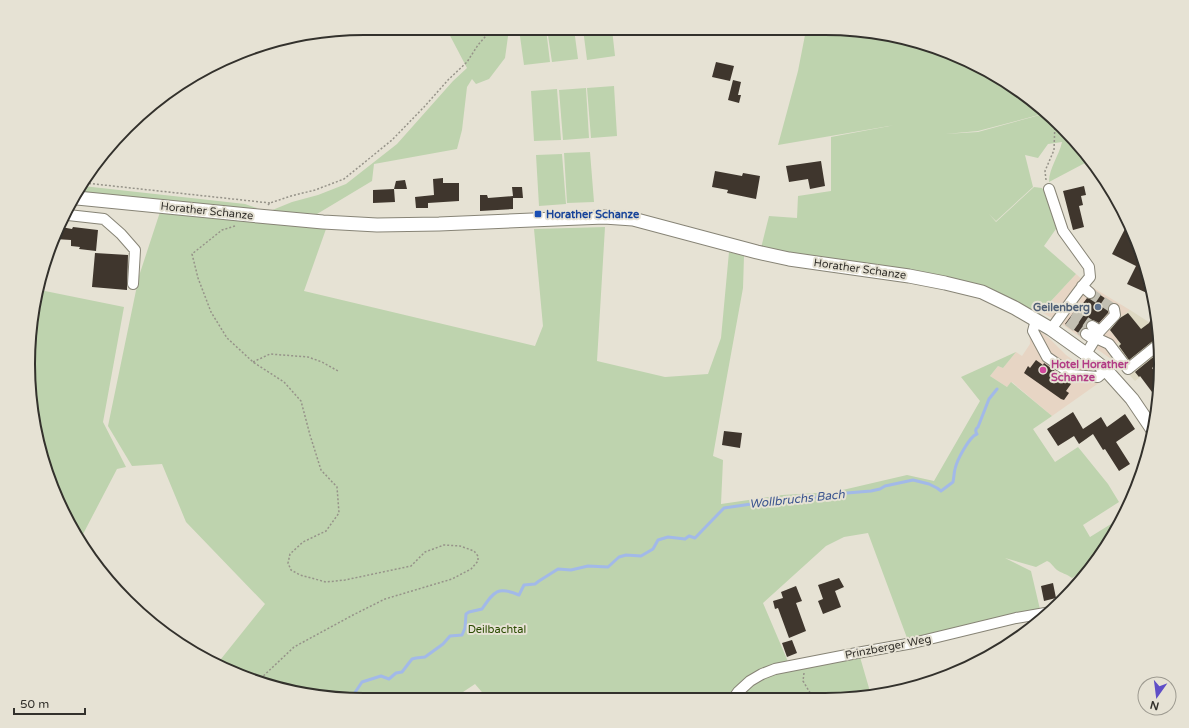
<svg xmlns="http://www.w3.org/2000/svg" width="1189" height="728" font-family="'Varela Round',sans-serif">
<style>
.commercial{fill:#e7d5c4}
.built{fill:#ded9c3}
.green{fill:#bed3ae}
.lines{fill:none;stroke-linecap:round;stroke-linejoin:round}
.stream{stroke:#a2b9e8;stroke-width:3}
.building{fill:#3f362d}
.minor-tunnel{stroke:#c2bfb2;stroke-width:10;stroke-dasharray:10 5;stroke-linecap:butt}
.minor-casing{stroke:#878476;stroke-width:12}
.major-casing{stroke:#878476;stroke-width:15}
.path{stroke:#969389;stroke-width:1.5;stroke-dasharray:2 2;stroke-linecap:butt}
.minor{stroke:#fff;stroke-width:10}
.major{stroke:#fff;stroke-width:13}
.transit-dot{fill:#1a4fb4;stroke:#e6e2d4;stroke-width:1.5}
.service-dot{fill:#5c6f8a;stroke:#e6e2d4;stroke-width:1.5}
.hotel-dot{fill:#d1479c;stroke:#e6e2d4;stroke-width:1.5}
.labels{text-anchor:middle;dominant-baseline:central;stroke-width:4;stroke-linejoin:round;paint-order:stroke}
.street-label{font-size:11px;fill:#33312c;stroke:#e6e2d4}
.transit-label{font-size:11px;font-weight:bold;fill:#164399;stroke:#e6e2d4;text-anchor:start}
.service-label{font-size:11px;font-weight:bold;fill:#4e5e75;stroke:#e6e2d4;text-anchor:end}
.hotel-label{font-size:11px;font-weight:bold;fill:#b23c85;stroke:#e6e2d4;text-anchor:start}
.park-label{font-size:11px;fill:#2c4c03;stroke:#e6e2d4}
.water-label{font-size:12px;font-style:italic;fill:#39538e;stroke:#e6e2d4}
.rim{fill:none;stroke:#33312c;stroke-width:2}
</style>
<rect width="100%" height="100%" fill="#e6e2d4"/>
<path class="commercial" d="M 1076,274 L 1087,284 L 1130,310 L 1108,327 L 1119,342 L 1108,351 L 1111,359 L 1056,320 L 1041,312 Z
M 1029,323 L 1049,338 L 1066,355 L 1080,365 L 1095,372 L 1103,380 L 1052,416 L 1012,382 L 1007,387 L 990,376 L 998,366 L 1003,368 L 1016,352 L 1022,356 L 1030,344 Z"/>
<path class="built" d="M 1130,310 L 1158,328 L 1159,362 L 1135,381 L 1119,364 L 1111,359 L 1108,351 L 1119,342 L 1107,327 Z"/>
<path class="green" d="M 446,28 L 509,29 L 505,58 L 489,79 L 476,84 L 472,79 L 467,87 L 462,130 L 457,149 L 374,164 L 372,181 L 317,214 L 270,211 L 292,202 L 318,195 L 346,184 L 397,144 L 453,81 L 467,68 Z
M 519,29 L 546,29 L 550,62 L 524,65 Z
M 547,29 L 574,29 L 578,59 L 552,62 Z
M 583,29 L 612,29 L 615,56 L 587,60 Z
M 806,30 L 869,31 L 953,53 L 1029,97 L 1046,113 L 978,131 L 945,134 L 978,132 L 1047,113 L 1077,142 L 1085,153 L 1085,163 L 1049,182 C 1049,168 1059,156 1062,142 L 1048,144 L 1038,158 L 1025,155 L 1033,187 L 996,221 L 989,214 L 996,222 L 1034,187 L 1042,188 L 1047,195 L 1058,226 L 1044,246 L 1076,274 L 1039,314 L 1017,304 L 761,248 L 769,216 L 797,218 L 798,196 L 831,191 L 831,137 L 895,125 L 778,145 L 798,71 Z
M 614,86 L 617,136 L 591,138 L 587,88 Z
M 586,88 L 589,138 L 563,140 L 559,90 Z
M 557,89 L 561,140 L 534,141 L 531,91 Z
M 590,152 L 594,202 L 567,203 L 564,153 Z
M 562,154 L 566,204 L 539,206 L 536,155 Z
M 83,186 L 245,204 L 257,208 L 255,210 L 79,193 Z
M 160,212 L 326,229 L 304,291 L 535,346 L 543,326 L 534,229 L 605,227 L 597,361 L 665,377 L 708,374 L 721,338 L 729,252 L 744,256 L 743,288 L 725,387 L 713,456 L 723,460 L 721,504 L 782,495 L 834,492 L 907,475 L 934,481 L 980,401 L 961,377 L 1016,352 L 1003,368 L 998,366 L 990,376 L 1007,387 L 1011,382 L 1052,416 L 1033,429 L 1055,462 L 1078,447 L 1108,484 L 1119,502 L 1083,525 L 1090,537 L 1124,516 L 1095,563 L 1072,578 C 1067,574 1061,573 1057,570 C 1053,567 1052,563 1047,561 L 1036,567 L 1005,558 L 1031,571 L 1042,618 L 910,646 L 868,533 L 844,537 L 826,546 L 763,603 L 789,664 L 775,668 L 730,699 L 487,698 L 475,684 L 454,698 L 320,697 L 236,675 L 217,664 L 265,604 L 186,522 L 162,464 L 132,466 L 108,426 L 139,276 Z
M 40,290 L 124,307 L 103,422 L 126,467 L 117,469 L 81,538 L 80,541 L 46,472 L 28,364 Z
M 860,657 L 871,695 L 847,699 L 738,699 L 751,684 L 776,672 Z"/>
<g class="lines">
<path class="stream" d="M 352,697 L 362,682 L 381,676 L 389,679 L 396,673 L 402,672 L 412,659 L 416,658 L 425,657 L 443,644 L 450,636 L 462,635 L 465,628 L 466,614 L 469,612 L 482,609 C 494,591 498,586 519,595 L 524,585 L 535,584 L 539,581 L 558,569 L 571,570 L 588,566 L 608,567 L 619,557 L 626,555 L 641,556 L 653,549 L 658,540 L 668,537 L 685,539 L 689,536 L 695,538 L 724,508 L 758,503 L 773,499 L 824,497 L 847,493 L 871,491 L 880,489 L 885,486 L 913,480 L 929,484 L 937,488 L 941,491 L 953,482 C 954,477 954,473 955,469 C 957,460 969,437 977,434 C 975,431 975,429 978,427 L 989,399 L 997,389"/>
</g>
<path class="building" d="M 716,62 L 734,66 L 730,81 L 712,77 Z
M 733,80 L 741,82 L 738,95 L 741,95 L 739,103 L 728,100 Z
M 821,161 L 825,186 L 810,189 L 808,179 L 789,182 L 786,166 Z
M 715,171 L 742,176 L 743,173 L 760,176 L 756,199 L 727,193 L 728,190 L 712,187 Z
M 443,178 L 443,183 L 459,183 L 459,201 L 428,203 L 428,208 L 416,208 L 415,197 L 434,195 L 433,179 Z
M 405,180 L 407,189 L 394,189 L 396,181 Z
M 1084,186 L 1086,195 L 1081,196 L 1083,205 L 1079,206 L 1084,227 L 1073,230 L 1063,191 Z
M 512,187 L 522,187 L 523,198 L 513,198 L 513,209 L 480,211 L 480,195 L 487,195 L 488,198 L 513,196 Z
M 394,189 L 395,202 L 373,203 L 373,190 Z
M 1128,223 L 1143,256 L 1150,286 L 1147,293 L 1127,284 L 1136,266 L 1112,254 Z
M 61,227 L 72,229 L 73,227 L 98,230 L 96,251 L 79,249 L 80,247 L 71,246 L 71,240 L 55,239 Z
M 95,253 L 128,255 L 127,290 L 92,287 Z
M 1096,292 L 1112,303 L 1108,306 L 1108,313 L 1099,323 L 1093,320 L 1089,320 L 1086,323 L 1086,328 L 1081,330 L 1080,334 L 1065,324 L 1076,309 L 1078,310 L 1087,298 L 1092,299 L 1095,298 Z
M 1156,309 L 1158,320 L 1159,336 L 1129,360 L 1119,346 L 1121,344 L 1110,330 L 1120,318 L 1128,313 L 1141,329 L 1149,323 Z
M 1157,354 L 1159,358 L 1159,362 L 1152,368 L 1160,379 L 1160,386 L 1158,400 L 1140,376 L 1139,377 L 1135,372 Z
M 1036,360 L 1043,365 L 1044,363 L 1055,371 L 1054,372 L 1071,384 L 1066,391 L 1069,393 L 1064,400 L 1061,399 L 1024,373 L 1028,366 L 1030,368 Z
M 1073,412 L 1083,429 L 1101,417 L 1107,427 L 1125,414 L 1135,429 L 1116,442 L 1130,464 L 1119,471 L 1105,449 L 1103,450 L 1093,434 L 1079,444 L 1074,436 L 1058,446 L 1047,429 Z
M 724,431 L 742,433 L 740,448 L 722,445 Z
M 839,578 L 844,587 L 835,591 L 841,607 L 823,614 L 818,601 L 823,599 L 818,585 Z
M 1053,583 L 1056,598 L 1044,601 L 1041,586 Z
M 796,586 L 802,601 L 796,603 L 806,631 L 789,638 L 778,608 L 775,609 L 773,601 L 783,598 L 781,592 Z
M 792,640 L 797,653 L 787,657 L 782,643 Z"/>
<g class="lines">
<path class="minor-tunnel" d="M 1090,293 L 1114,309
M 1073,313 L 1092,326
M 1068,321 L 1086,334"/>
<defs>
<path id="minor" d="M 1049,189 L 1063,231 L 1089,267 L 1090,277 C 1076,293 1064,312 1051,329
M 68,215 L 104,219 L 121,234 L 135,250 L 133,284
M 1082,286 L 1090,293
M 1036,320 L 1033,331 L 1047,357 L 1073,375 L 1098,377 L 1106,370
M 1100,331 L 1115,315 L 1114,309
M 1086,334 L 1095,340
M 1096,338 L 1109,344 L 1128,369 L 1159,344
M 1086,354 L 1100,331 L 1092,326
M 733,699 L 738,692 L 750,681 L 762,674 L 775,669 L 857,653 L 913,643 L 1016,618 L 1051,612"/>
<path id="major" d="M 77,198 L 258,216 L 323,222 L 377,225 L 439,224 L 604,217 L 633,219 L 757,252 L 789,259 L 909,276 L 945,283 L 982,292 L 1015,308 L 1051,329 L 1086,354 L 1106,370 L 1132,399 L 1153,430"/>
</defs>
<use href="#minor" class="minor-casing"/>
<use href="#major" class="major-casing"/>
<path class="path" d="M 1046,180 L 1045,171 L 1054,150 L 1055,121
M 85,183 L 270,203
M 268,205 L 270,203 L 291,196 L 315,190 L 344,179 L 392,140 L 424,107 L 448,80 L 467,62 L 478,45 L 492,29
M 235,226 L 222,230 L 192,254 L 198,278 L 211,312 L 227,338 L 253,362 L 284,382 L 301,401 L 310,435 L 321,470 L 337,487 L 339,513 L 326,531 L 303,542 L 290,554 L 288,563 L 291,570 L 300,575 L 326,582 L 345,580 L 411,566 L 425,552 L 444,545 L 460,546 L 474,551 L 478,556 L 478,561 L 471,569 L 452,579 L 385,599 L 353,615 L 294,647 L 258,681
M 253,362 L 270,354 L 308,357 L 322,362 L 338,371
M 804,673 L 803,681 L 812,696
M 805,699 L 812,696 L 819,699"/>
<use href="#minor" class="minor"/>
<use href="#major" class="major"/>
</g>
<rect class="transit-dot" x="534" y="210" width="8" height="8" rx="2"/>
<circle class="service-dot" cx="1098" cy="307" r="4"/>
<circle class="hotel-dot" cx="1043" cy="370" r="4"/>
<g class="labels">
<g class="street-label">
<text transform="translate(207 211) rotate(6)">Horather Schanze</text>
<text transform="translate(860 269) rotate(8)">Horather Schanze</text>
<text transform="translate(888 647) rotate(-11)">Prinzberger Weg</text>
</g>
<g class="transit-label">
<text x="546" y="214">Horather Schanze</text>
</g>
<g class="service-label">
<text x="1090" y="307">Geilenberg</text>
</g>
<g class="hotel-label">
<text x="1051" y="364">Hotel Horather<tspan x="1051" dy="13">Schanze</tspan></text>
</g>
<g class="park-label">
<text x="497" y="629">Deilbachtal</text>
</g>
<g class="water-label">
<text transform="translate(797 499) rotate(-6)">Wollbruchs Bach</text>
</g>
</g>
<path d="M0 0H1189V728H0ZM364 35H825A329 329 0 0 1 1154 364V364A329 329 0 0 1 825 693H364A329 329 0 0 1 35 364V364A329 329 0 0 1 364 35Z" fill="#e6e2d4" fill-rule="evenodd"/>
<path class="rim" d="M364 35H825A329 329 0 0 1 1154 364V364A329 329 0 0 1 825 693H364A329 329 0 0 1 35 364V364A329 329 0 0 1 364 35Z"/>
<g transform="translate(1157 696) rotate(194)"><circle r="19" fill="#e6e2d4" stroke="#9e9b91"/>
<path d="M0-3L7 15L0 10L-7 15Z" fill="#5f4ec7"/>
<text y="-6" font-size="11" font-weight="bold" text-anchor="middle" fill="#33312c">N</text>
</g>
<path d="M14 708v6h71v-6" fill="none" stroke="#33312c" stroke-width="2"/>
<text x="20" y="708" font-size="12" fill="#33312c" stroke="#e6e2d4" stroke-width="3" paint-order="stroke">50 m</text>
</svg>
